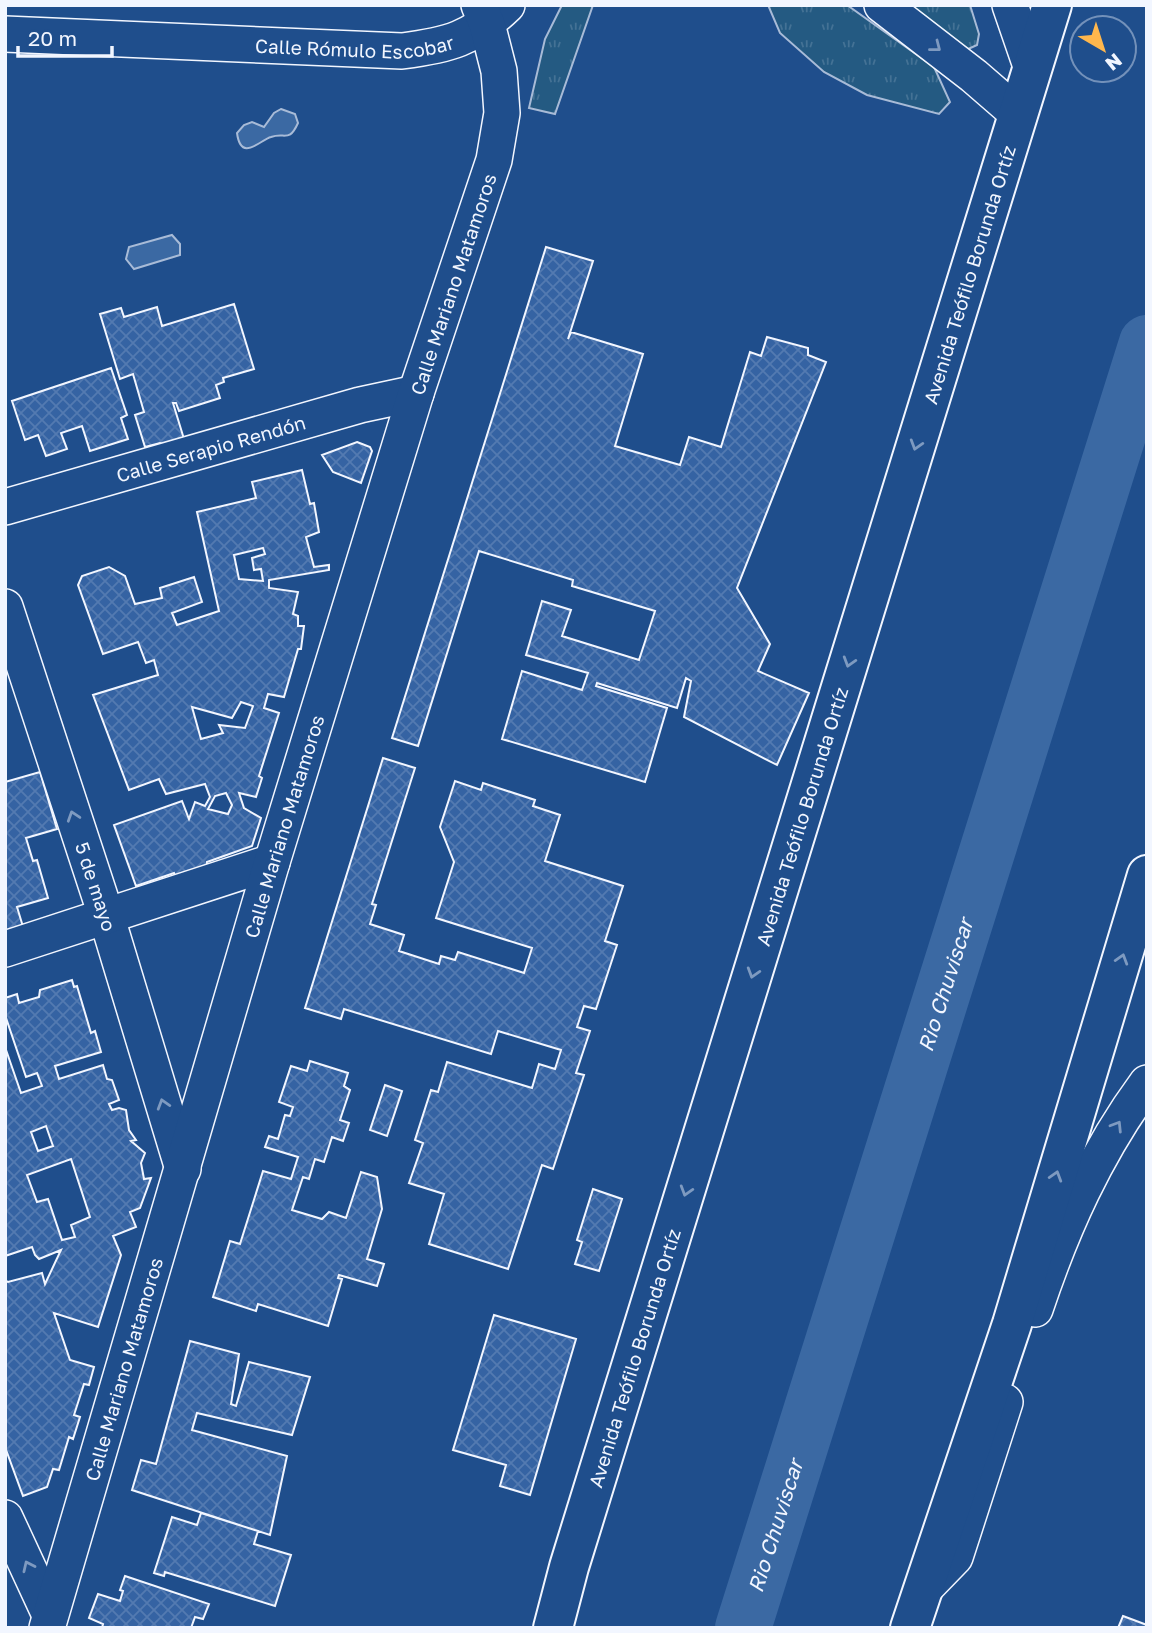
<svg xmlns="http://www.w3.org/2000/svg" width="1152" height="1633" font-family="'Golos Text',sans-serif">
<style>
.park{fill:url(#park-tufts);stroke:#a8bbd7;stroke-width:2}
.water{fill:#3b69a3;stroke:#a8bbd7;stroke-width:2}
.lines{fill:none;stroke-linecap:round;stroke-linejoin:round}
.river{stroke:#3b69a3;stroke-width:56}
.building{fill:url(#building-cross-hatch);stroke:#f2f6ff;stroke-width:2;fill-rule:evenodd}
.minor-casing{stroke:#f2f6ff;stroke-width:38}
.major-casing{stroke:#f2f6ff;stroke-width:42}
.minor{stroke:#1f4e8c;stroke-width:35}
.major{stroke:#1f4e8c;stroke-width:38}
.oneway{stroke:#7e9ac0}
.labels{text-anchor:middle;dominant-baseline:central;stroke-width:5;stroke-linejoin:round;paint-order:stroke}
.street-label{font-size:19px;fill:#f2f6ff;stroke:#1f4e8c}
.water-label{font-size:21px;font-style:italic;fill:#f2f6ff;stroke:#1f4e8c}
</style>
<defs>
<pattern id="park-tufts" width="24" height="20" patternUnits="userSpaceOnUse" patternTransform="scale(1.75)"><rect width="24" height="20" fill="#245a82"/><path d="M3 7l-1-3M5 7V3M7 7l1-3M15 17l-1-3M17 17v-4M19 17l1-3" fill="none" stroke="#447295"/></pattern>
<pattern id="building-cross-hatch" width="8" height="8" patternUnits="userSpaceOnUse" patternTransform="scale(1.75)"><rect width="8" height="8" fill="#3563a3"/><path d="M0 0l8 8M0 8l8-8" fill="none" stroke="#537ab1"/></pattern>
</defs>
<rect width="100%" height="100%" fill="#1f4e8c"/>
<path class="park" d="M 562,5 L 593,5 L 555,114 L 529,108 L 545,39 Z
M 768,5 L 847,5 L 934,67 L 950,102 L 939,114 L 867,95 L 824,72 L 780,33 Z
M 904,5 L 970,5 L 979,34 L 977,45 L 966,50 Z"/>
<path class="water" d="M 281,109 L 295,114 L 298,123 C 289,143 285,132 271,137 C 260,140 241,163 237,133 L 244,125 L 252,122 L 264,127 L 274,113 Z
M 172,235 L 180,244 L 180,255 L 134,269 L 126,259 L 129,247 Z"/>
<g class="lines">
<path class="river" id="s1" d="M 743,1628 L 1147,343"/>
</g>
<path class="building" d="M 546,247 L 593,261 L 568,339 L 571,332 L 643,354 L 615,446 L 680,465 L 689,437 L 721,447 L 750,352 L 761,356 L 767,337 L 808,348 L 808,355 L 826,362 L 737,588 L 770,644 L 758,671 L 809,693 L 777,765 L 684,717 L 691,681 L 686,678 L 677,708 L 597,683 L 596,686 L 667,708 L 645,782 L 502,739 L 522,671 L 582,690 L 588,673 L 526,655 L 542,601 L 571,610 L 562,636 L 639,660 L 655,611 L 572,586 L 573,580 L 479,551 L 418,746 L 392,738 Z
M 234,304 L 254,369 L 223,378 L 224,382 L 216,385 L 220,398 L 179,411 L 176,403 L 173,403 L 184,439 L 164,445 L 160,443 L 145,447 L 135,415 L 144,412 L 133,374 L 120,379 L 100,314 L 121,308 L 124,317 L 157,307 L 162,326 Z
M 111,368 L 127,415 L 121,418 L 128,439 L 90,451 L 82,426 L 61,433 L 67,449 L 46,456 L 38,435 L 25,440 L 12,401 Z
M 357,442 L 370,447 L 372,451 L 361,483 L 333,472 L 322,455 Z
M 302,470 L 310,504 L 314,503 L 319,532 L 306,537 L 314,567 L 329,565 L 329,570 L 269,580 L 269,588 L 298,592 L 293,614 L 298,616 L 298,626 L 304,626 L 301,649 L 298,649 L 284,697 L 268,694 L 264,708 L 279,713 L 259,776 L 262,778 L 256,797 L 239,793 L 244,808 L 261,818 L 252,846 L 207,862 L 207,867 L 175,876 L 174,873 L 136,886 L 114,825 L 182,801 L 189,819 L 195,802 L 205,806 L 210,797 L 205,784 L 166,794 L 159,779 L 129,790 L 93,695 L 158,675 L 154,660 L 146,663 L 138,642 L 103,654 L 78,585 L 82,576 L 109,567 L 125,576 L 135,604 L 162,598 L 160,588 L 194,577 L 202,602 L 172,613 L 177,625 L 219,611 L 197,512 L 256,498 L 252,482 ZM 263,548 L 265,554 L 252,558 L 254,570 L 261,569 L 263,581 L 239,579 L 234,555 ZM 241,702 L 253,706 L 245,728 L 219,725 L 223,733 L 201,739 L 192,707 L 232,718 ZM 226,793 L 232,805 L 228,814 L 208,809 L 215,796 Z
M 383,758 L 415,768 L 372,904 L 376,905 L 370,924 L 404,935 L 399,951 L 439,964 L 441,956 L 455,960 L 458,952 L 524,973 L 532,948 L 436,918 L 454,862 L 440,827 L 455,781 L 481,790 L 483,783 L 535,800 L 533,806 L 560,815 L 545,861 L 623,886 L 605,941 L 617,945 L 596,1009 L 584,1006 L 577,1027 L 590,1031 L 576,1073 L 584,1075 L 553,1169 L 542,1165 L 508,1269 L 429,1244 L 444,1194 L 409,1183 L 423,1143 L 415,1140 L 431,1090 L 438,1092 L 447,1062 L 532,1088 L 539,1064 L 555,1069 L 561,1050 L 498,1031 L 491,1054 L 344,1009 L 341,1019 L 305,1008 Z
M 40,772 L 57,829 L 26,838 L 33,861 L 37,860 L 48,898 L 17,907 L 24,930 L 5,935 L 5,782 Z
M 72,980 L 74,987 L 77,986 L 91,1033 L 95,1031 L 101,1052 L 55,1066 L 59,1079 L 103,1065 L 107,1079 L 112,1080 L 119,1100 L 109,1104 L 112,1110 L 119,1108 L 126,1110 L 129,1130 L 136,1140 L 131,1141 L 145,1153 L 141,1163 L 144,1179 L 151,1178 L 140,1208 L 130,1212 L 136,1227 L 113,1236 L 121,1255 L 98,1327 L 54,1313 L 70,1360 L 94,1367 L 89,1385 L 84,1384 L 74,1415 L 80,1417 L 73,1439 L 69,1437 L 59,1470 L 53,1469 L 47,1487 L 23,1496 L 5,1447 L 5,1280 L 8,1282 L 42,1273 L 45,1284 L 61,1250 L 39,1259 L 35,1255 L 32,1247 L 5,1256 L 5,1047 L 21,1093 L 42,1086 L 37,1073 L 26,1077 L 5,1015 L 5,998 L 17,994 L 19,1003 L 39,997 L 40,990 ZM 46,1126 L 53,1146 L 38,1151 L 31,1132 ZM 71,1159 L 90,1217 L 71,1225 L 75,1237 L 62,1240 L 48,1199 L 37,1202 L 27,1175 Z
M 310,1061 L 348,1073 L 344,1086 L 350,1090 L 340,1120 L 349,1123 L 343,1141 L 332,1137 L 324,1162 L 315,1159 L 309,1179 L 303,1177 L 292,1210 L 322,1219 L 329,1212 L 346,1218 L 361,1172 L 377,1177 L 382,1209 L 367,1259 L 384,1264 L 377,1286 L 339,1275 L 338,1278 L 342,1279 L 328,1326 L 258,1304 L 256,1311 L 213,1297 L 230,1241 L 240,1244 L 263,1171 L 291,1179 L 298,1157 L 265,1147 L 269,1136 L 278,1139 L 285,1115 L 290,1116 L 293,1107 L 279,1102 L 291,1066 L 307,1071 Z
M 385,1085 L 402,1091 L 387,1136 L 370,1130 Z
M 593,1189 L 622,1199 L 599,1271 L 575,1264 L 582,1242 L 577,1240 Z
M 494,1315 L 576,1339 L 530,1495 L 500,1486 L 506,1465 L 453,1450 Z
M 190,1341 L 239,1354 L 231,1404 L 236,1406 L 249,1362 L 310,1377 L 292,1435 L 197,1413 L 192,1430 L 287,1456 L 270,1535 L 132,1490 L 141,1460 L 156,1464 Z
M 201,1513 L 258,1531 L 254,1544 L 291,1555 L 275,1606 L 165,1572 L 164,1576 L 154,1573 L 172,1517 L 197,1525 Z
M 125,1576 L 209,1604 L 203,1619 L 195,1617 L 191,1628 L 102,1628 L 103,1624 L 89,1618 L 98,1594 L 120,1601 L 123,1591 L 120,1590 Z
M 1123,1616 L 1147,1625 L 1147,1628 L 1118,1628 Z"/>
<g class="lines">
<defs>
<g id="minor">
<path d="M 882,5 L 974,76 L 1019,115"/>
<path d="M 1010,5 L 1032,69"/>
<path id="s2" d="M 5,34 L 402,51 C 449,45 472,39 507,5"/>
<path id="s3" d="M 5,507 L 360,405 L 416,393"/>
<path id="s4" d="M 5,607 L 106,915 L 183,1169"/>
<path d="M 5,949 L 272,862"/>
<path d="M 1035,1309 C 1062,1228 1096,1152 1147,1083"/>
<path d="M 5,1518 L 50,1615"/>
<path d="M 922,1591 L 955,1557 L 1005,1402"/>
<path id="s5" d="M 47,1628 L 272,862 L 416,393 L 494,160 L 502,113 L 499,71 L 487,24 L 479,5"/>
</g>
<g id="major">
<path id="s6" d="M 553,1628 L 569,1567 L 1052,5"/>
<path d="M 910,1628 L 1012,1324 L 1147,875"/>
</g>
</defs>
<use href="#minor" class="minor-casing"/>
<use href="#major" class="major-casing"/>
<use href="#minor" class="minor"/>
<use href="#major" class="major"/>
</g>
<defs><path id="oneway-chevron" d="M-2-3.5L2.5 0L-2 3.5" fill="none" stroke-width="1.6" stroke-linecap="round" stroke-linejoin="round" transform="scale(1.75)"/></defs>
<g class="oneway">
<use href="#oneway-chevron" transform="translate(936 47) rotate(38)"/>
<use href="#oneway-chevron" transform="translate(916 445) rotate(107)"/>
<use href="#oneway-chevron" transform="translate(849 662) rotate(107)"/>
<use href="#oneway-chevron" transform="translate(73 816) rotate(-108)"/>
<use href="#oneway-chevron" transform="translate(1122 959) rotate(-73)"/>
<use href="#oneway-chevron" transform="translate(753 973) rotate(107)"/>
<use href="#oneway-chevron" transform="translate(163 1104) rotate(-107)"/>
<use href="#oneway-chevron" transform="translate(1117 1126) rotate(-58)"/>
<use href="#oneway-chevron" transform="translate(1056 1176) rotate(-73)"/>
<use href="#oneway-chevron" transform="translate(686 1191) rotate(107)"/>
<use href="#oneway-chevron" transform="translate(28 1566) rotate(-115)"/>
</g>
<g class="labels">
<g class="street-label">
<text stroke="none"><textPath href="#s2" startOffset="350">Calle Rómulo Escobar</textPath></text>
<text stroke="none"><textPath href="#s6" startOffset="1416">Avenida Teófilo Borunda Ortíz</textPath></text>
<text stroke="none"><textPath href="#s5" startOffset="1404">Calle Mariano Matamoros</textPath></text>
<text stroke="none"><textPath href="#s3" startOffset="214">Calle Serapio Rendón</textPath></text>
<text stroke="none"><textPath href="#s6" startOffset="849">Avenida Teófilo Borunda Ortíz</textPath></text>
<text stroke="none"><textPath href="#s5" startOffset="836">Calle Mariano Matamoros</textPath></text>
<text stroke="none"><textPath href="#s4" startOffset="294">5 de mayo</textPath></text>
<text stroke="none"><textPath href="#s6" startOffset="282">Avenida Teófilo Borunda Ortíz</textPath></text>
<text stroke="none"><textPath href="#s5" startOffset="270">Calle Mariano Matamoros</textPath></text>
</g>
<g class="water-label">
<text stroke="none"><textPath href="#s1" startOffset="674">Rio Chuviscar</textPath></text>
<text stroke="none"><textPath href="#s1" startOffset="107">Rio Chuviscar</textPath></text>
</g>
</g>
<rect width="1152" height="1633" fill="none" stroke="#f2f6ff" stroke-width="14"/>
<g transform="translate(1103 49) rotate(141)"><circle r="33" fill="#1f4e8c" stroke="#7391ba" stroke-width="2"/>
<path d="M0-5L12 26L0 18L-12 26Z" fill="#ffb74d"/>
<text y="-10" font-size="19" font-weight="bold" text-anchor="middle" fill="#f2f6ff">N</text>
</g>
<path d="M18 46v10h94v-10" fill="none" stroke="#f2f6ff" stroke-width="3.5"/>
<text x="28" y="46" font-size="21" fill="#f2f6ff" stroke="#1f4e8c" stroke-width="5" paint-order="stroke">20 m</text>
</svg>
